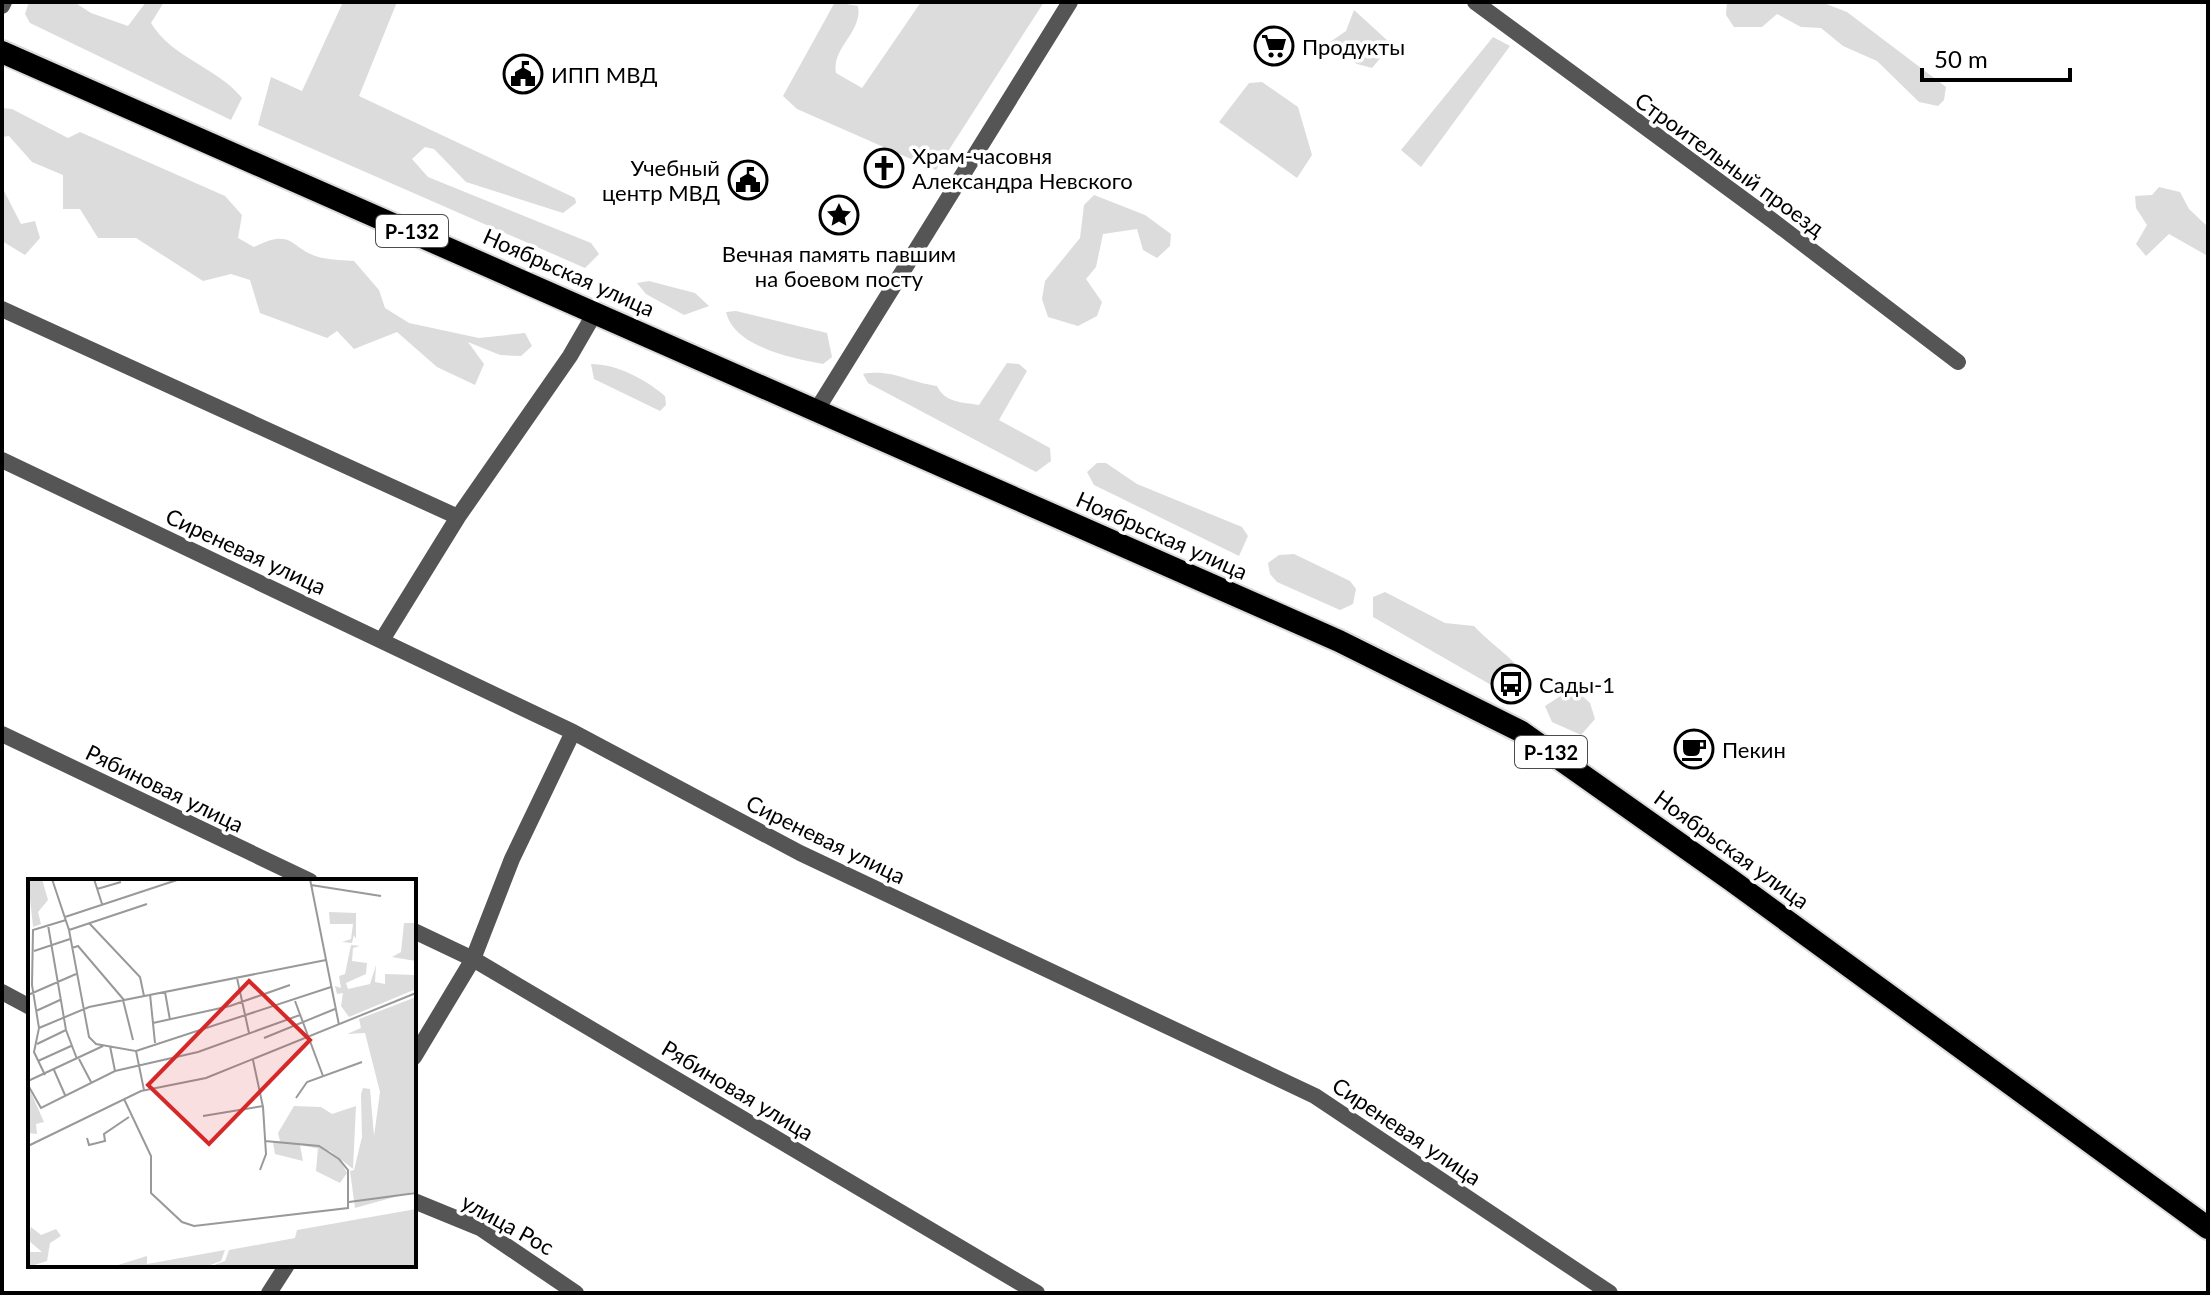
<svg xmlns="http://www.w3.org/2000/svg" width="2210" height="1295" font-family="Lato,sans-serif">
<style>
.green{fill:#dcdcdc}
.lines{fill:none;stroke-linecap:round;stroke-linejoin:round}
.trunk-casing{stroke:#dbdbdb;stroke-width:26}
.minor{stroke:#555;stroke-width:16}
.trunk{stroke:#000;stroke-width:22}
.labels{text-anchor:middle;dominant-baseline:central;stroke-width:7;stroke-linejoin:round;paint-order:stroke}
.shield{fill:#fff;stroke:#4c4c4c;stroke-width:2}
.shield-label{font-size:20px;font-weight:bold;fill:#000}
.poi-label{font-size:22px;fill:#000;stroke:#fff;text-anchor:start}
.street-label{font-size:22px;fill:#000;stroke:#fff}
.inset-road{fill:none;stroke:#999;stroke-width:2}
.view{fill:#d62828;fill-opacity:0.15;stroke:#d62828;stroke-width:4}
.inset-edge{fill:none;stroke:#000;stroke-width:4}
</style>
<rect width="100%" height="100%" fill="#fff"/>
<path class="green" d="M 29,2 L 74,2 L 91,13 L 128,26 L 146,2 L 164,2 L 151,23 C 172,58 217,67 242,98 L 231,120 L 30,23 L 25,14 Z
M 343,2 L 397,2 L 359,96 L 575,198 L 576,203 L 563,213 L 466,182 L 434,149 L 425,147 L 412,159 L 428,177 L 591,243 L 599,254 L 585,268 L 258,125 L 271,77 L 302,91 Z
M 835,2 L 858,6 C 863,32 831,48 836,73 L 862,88 L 921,2 L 1044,2 L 936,170 L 797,109 L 783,96 Z
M 1727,2 L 1821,2 L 1847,12 L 1946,87 L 1944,100 L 1938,106 L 1919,102 L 1877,61 L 1843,46 L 1821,28 L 1801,27 L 1777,14 L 1762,27 L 1734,27 L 1726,15 Z
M 1354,10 L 1388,41 L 1388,49 L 1372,68 L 1357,64 L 1330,42 L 1346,31 Z
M 1493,37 L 1510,46 L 1421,167 L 1401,150 Z
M 1262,82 L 1298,107 L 1312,155 L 1297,178 L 1219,122 L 1249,83 Z
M 2,108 L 12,109 L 68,138 L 80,132 L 225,196 L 242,215 L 238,238 L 254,247 C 296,226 289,251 323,258 C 333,260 344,260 354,261 L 379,290 L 385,308 L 409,323 L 479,338 L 525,333 L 532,346 L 521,356 L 500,355 L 468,342 L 484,364 L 475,385 L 437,367 L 397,332 L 354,349 L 337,331 L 327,338 L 260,313 L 250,280 L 231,274 L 203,281 L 136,238 L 98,238 L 80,209 L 63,209 L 63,175 L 32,162 L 9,136 L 2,137 Z
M 2,187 L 21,224 L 35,221 L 40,238 L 25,255 L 2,241 Z
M 2159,187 L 2180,192 L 2189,209 L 2208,227 L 2206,255 L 2169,234 L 2146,256 L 2136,244 L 2147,225 L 2136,208 L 2135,196 L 2152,195 Z
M 1094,195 L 1145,215 L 1171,234 L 1170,246 L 1157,258 L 1143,250 L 1137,229 L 1103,234 L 1096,267 L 1086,279 L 1102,302 L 1097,316 L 1078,326 L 1048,317 L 1042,299 L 1045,281 L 1080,238 L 1084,205 Z
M 649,281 L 695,293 L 709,306 L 684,315 L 646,294 L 637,283 Z
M 736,311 L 827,333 L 832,357 L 823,364 C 792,358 734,347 726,312 Z
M 1007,363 L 1019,364 L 1027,371 L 999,420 L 1050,448 L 1051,461 L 1036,472 L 868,383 L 863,374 C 893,369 907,382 937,386 C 945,403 962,402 979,405 Z
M 591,364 C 617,364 645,379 665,396 L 666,405 L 660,411 L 594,379 Z
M 1097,463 L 1106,463 L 1137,484 L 1242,527 L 1248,536 L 1239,556 L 1094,485 L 1087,472 Z
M 1294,554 L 1350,581 L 1356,589 L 1353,604 L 1340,610 L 1277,582 L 1270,574 L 1268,563 L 1279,555 Z
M 1385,592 L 1445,623 L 1474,626 C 1493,647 1521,661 1531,688 L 1522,696 L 1512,697 L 1373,617 L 1373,597 Z
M 1578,692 L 1590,703 L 1595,719 L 1581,735 L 1552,722 L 1545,706 L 1562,695 Z"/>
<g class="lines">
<defs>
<path id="trunk" d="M 2,52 L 1339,641 L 1520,731 L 1731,880 L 2208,1228"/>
</defs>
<use href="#trunk" class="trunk-casing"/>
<path class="minor" d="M 1475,2 L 1773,221 L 1958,362
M 2,6 L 4,2
M 2,309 L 458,517
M 816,411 L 1070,2
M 2,460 L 573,732 L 800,853 L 1315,1096 L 1610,1293
M 382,640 L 458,517 L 570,356 L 596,311
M 2,734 L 310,881
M 414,931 L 473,959 L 1037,1293
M 2,992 L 30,1007
M 414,1057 L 473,959 L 512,859 L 573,732
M 414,1201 L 480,1228 L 576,1293
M 269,1293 L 287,1265"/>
<use href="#trunk" class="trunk"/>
</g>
<defs>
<symbol id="supermarket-ring" viewBox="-11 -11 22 22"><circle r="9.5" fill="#fff" stroke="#000" stroke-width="1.5"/><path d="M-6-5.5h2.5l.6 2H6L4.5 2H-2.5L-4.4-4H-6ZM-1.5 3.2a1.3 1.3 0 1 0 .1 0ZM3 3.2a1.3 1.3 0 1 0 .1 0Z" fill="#000"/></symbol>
<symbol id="civic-ring" viewBox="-11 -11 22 22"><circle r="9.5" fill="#fff" stroke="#000" stroke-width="1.5"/><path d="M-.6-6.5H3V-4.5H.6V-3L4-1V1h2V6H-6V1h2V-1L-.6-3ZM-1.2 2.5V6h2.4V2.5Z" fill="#000"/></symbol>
<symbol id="church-ring" viewBox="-11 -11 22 22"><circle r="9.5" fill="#fff" stroke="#000" stroke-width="1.5"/><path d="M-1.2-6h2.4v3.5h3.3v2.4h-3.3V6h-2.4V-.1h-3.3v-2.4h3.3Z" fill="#000"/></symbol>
<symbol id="sight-ring" viewBox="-11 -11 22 22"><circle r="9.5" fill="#fff" stroke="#000" stroke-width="1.5"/><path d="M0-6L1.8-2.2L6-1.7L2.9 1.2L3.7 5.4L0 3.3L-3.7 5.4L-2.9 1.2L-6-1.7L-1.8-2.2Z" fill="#000"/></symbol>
<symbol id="bus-ring" viewBox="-11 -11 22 22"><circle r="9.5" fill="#fff" stroke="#000" stroke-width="1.5"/><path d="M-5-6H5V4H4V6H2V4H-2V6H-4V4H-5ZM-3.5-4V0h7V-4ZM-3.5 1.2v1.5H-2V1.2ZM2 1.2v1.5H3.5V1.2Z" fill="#000"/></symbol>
<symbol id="cafe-ring" viewBox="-11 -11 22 22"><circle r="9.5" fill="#fff" stroke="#000" stroke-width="1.5"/><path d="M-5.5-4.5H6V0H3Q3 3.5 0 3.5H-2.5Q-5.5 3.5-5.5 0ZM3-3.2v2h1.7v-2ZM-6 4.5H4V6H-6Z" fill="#000"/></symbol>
</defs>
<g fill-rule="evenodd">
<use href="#supermarket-ring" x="1252" y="24" width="44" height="44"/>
<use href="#civic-ring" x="501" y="52" width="44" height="44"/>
<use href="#church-ring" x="862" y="146" width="44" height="44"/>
<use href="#civic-ring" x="726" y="158" width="44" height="44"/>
<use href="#sight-ring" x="817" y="193" width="44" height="44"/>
<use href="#bus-ring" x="1489" y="662" width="44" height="44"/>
<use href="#cafe-ring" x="1672" y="727" width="44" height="44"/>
</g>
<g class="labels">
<g class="shield">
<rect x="376" y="215" width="72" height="32" rx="6"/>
<rect x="1515" y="736" width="72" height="32" rx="6"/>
</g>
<g class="shield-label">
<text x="412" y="231">Р-132</text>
<text x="1551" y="752">Р-132</text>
</g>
<g class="poi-label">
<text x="1302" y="46">Продукты</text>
<text x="551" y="74">ИПП МВД</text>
<text x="912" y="155">Храм-часовня<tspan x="912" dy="25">Александра Невского</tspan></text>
<text x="720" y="167" text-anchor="end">Учебный<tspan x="720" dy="25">центр МВД</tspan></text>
<text x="839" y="253" text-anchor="middle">Вечная память павшим<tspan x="839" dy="25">на боевом посту</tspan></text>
<text x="1539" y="684">Сады-1</text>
<text x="1722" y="749">Пекин</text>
</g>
<g class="street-label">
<text transform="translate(1730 164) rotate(36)">Строительный проезд</text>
<text transform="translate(569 272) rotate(24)">Ноябрьская улица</text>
<text transform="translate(1162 535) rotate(24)">Ноябрьская улица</text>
<text transform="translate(246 551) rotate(25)">Сиреневая улица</text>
<text transform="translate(165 788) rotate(26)">Рябиновая улица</text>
<text transform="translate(826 839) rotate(26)">Сиреневая улица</text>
<text transform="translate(1732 849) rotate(36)">Ноябрьская улица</text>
<text transform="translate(738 1090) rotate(31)">Рябиновая улица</text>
<text transform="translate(1407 1131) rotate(34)">Сиреневая улица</text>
<text transform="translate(508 1224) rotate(29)">улица Рос</text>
</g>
</g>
<g transform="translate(28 879)">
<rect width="388" height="388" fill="#fff"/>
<path d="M 0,0 L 14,0 L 20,21 L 10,33 L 13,45 L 5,48 ZM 301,33 L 328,34 L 328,60 L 326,56 L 324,64 L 314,63 L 323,60 L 325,45 L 302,45 ZM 376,44 L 388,44 L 388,82 L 364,78 L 373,73 ZM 323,66 L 332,67 L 325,69 L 324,82 L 339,84 L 338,95 L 318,104 L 320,110 L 342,105 L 348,86 L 347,103 L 357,105 L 357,95 L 388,96 L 388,110 L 321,138 L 313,127 L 315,114 L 309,115 L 307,107 L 313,109 L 311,97 L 317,95 ZM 388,118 L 388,312 L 327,329 L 322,292 L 326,291 L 334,258 L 333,215 L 335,209 L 342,210 L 346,257 L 352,213 L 337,154 L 319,155 L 333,149 L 331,140 ZM 0,207 L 16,243 L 8,245 L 9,255 L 0,254 ZM 266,227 L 293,228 L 304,235 L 328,227 L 325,290 L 302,272 L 272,266 L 275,282 L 247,275 L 245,264 L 252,262 L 250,254 ZM 290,268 L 311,280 L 319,294 L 312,304 L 288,292 ZM 388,330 L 388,388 L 181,388 L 197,382 L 201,371 L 267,359 L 269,351 ZM 3,348 L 13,356 L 28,350 L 33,357 L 22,364 L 19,382 L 0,388 L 0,373 L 14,373 L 0,361 ZM 197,371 L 193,382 L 177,388 L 90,386 L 119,377 L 119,385 Z" fill="#dcdcdc"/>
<path class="inset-road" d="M 24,0 L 41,51 L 61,158 L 68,165 L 108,172 L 116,211M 66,0 L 74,25M 282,0 L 311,146M 283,6 L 353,17M 69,10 L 93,3M 37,38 L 152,0M 61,44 L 112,98 L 116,117M 20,46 L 38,151 L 49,180M 41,51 L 119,25M 44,69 L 50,67 L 96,121M 6,72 L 42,60M 209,99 L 221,154M 137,113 L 142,141M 122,115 L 127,164M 0,116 L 48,95M 95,121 L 105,161M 267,122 L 295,197M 8,132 L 32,121M 125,144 L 202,127 L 262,106M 11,149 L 61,128 L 298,81M 236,159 L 307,130M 9,165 L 38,151M 82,167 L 87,192M 108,172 L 303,108M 51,180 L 63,203M 225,181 L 235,228 L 238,275 L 232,291M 10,182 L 43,167M 26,191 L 37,216M 17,196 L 6,173 L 11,149 L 4,106 L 5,51 L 38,41M 0,202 L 75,167M 0,206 L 13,229 L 87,192 L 170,173 L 272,136M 268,219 L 279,203 L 334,183M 96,220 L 123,277 L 123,314 L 154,343 L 166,347 L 320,329 L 320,291 L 311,280 L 291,267 L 237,262M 175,237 L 235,227M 59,259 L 61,266 L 77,262 L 76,255 L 101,238M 0,267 L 113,212 L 178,199 L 388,114M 321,323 L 388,314"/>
<path class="view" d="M 221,102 L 282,161 L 181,265 L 120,206 Z"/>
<rect width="388" height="388" class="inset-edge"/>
</g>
<rect width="2210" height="1295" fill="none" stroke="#000000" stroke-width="8"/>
<path d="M1922 68v12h148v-12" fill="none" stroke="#000000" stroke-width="4"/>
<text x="1934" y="68" font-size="24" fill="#000000" stroke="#ffffff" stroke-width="6" paint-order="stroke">50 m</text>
</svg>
